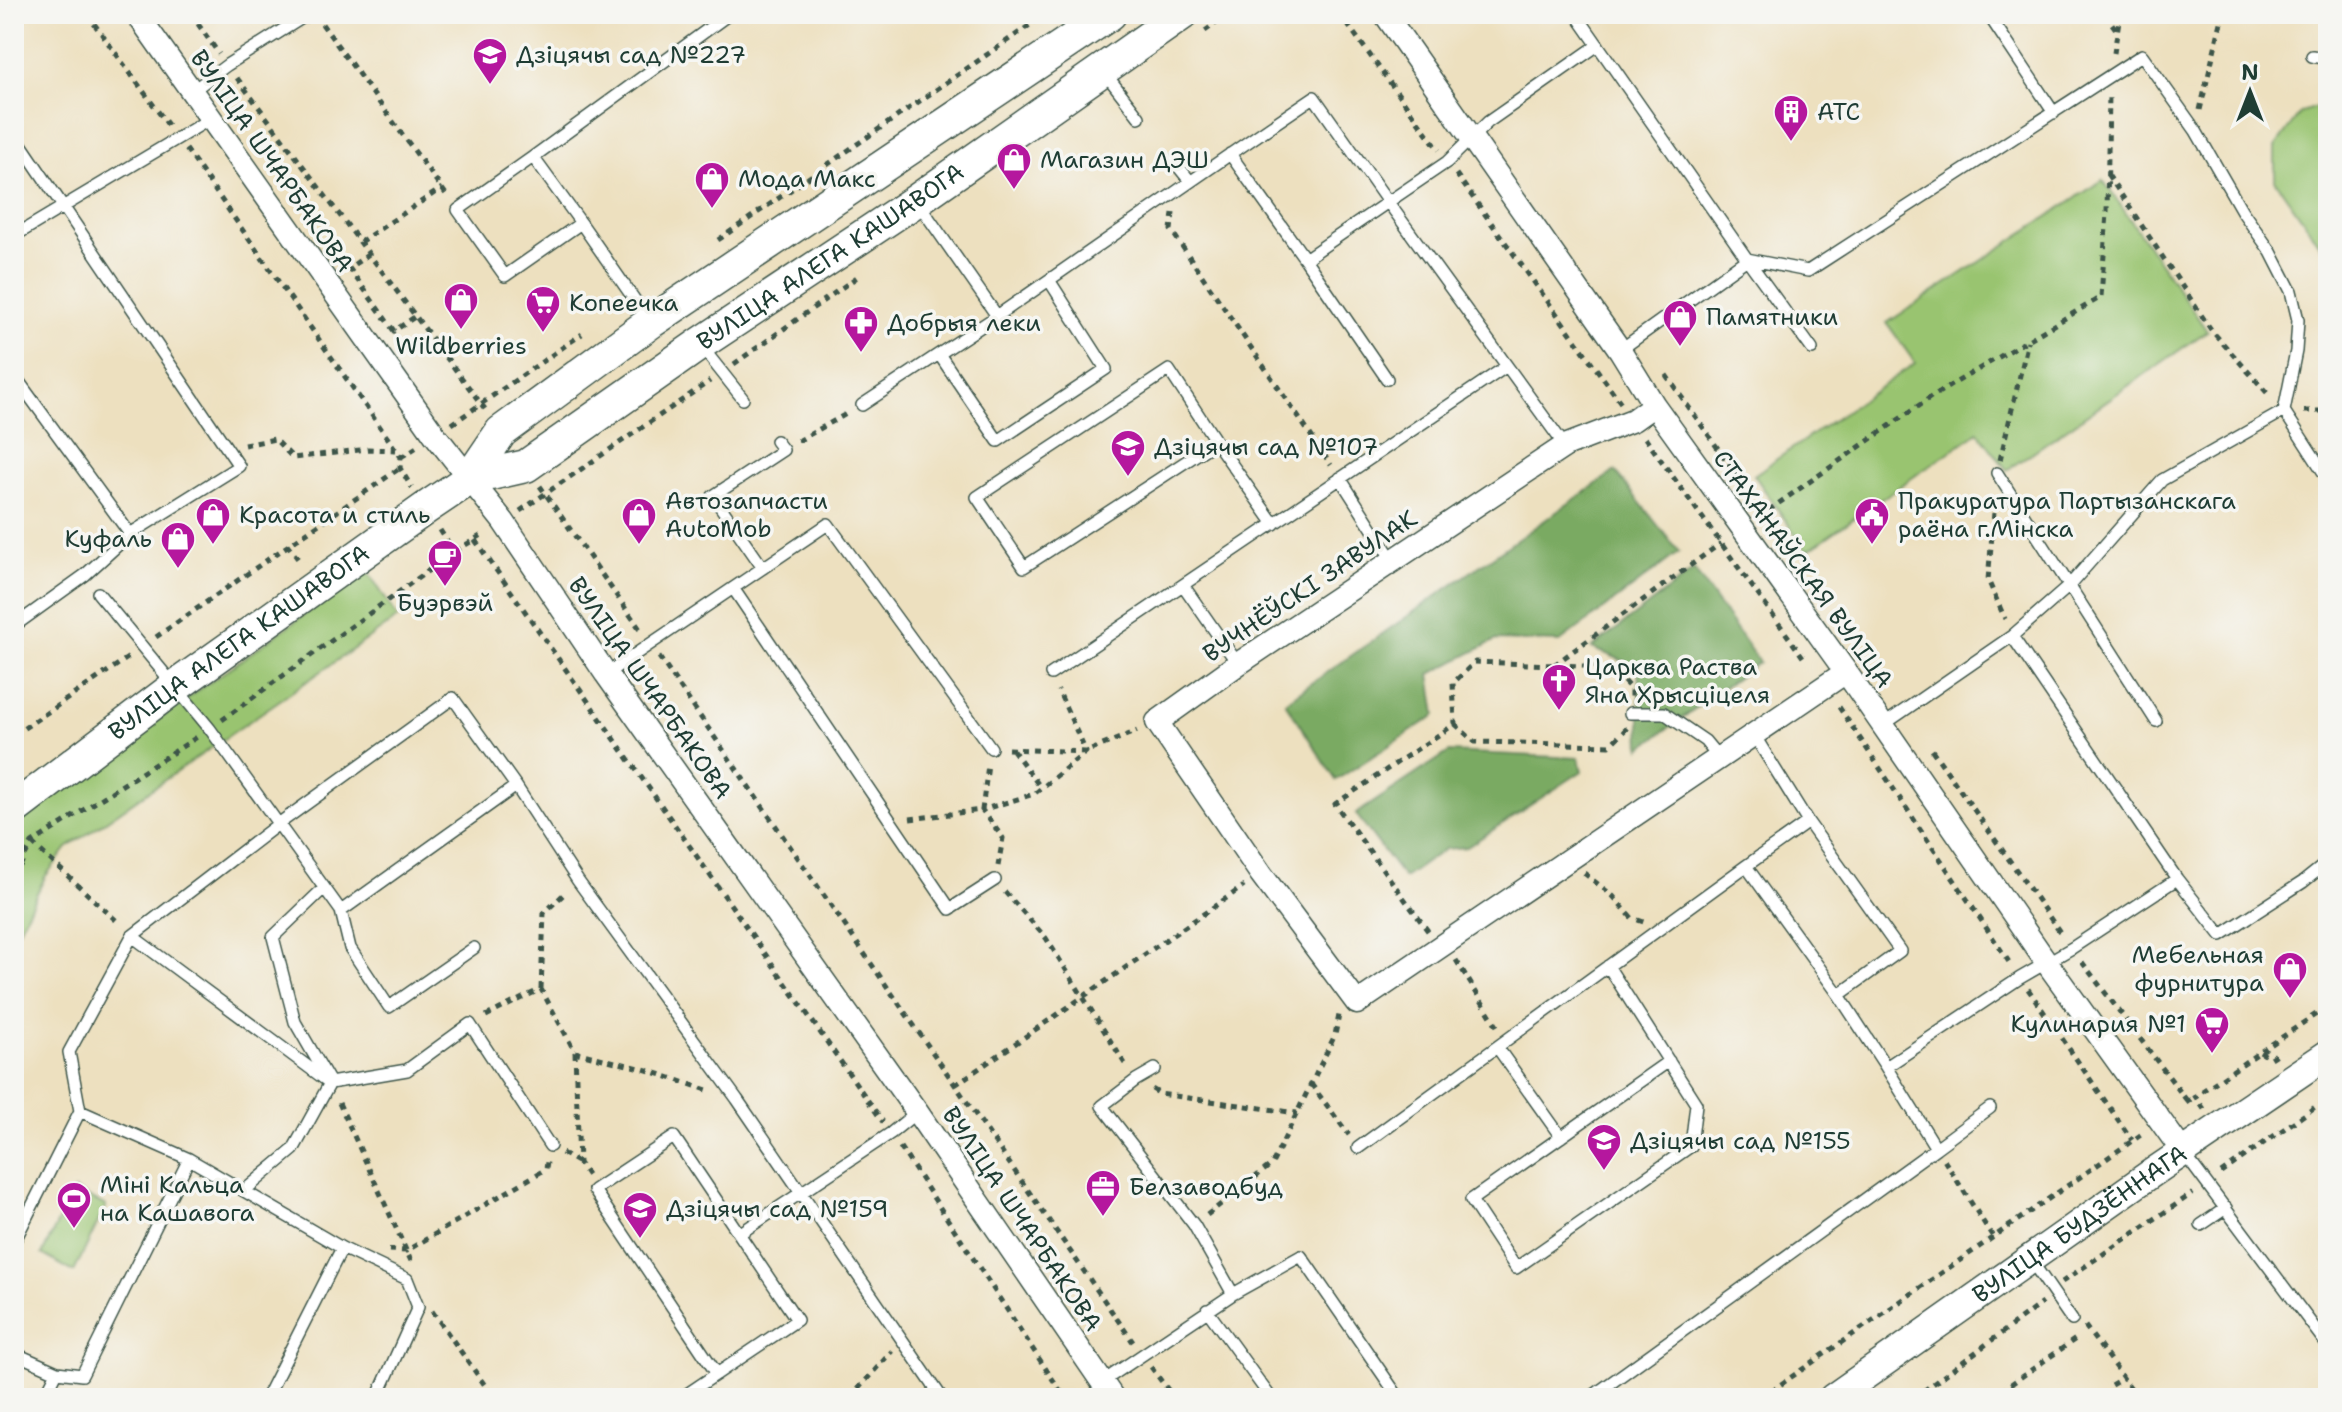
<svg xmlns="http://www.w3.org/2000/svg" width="2342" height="1412" font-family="'Shantell Sans',sans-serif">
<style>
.green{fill:#99c470;stroke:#5c8052;stroke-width:2}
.forest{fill:#7aaa62;stroke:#4c744b;stroke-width:2}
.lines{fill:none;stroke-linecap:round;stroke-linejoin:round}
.service-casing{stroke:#3e5549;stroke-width:14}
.minor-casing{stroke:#3e5549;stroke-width:25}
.tertiary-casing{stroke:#3e5549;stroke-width:31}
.secondary-casing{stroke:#3e5549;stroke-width:35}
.path{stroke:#3e5549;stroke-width:5;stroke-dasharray:6 6;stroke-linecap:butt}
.service{stroke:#fff;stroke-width:11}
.minor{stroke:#fff;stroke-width:22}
.tertiary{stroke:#fff;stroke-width:28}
.secondary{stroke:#fff;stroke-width:32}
.labels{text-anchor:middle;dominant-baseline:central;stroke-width:7;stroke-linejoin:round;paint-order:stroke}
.poi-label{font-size:24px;fill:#1f3d34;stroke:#f6f6f2;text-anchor:start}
.street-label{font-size:24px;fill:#1f3d34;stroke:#f6f6f2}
</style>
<rect width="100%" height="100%" fill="#f6f6f2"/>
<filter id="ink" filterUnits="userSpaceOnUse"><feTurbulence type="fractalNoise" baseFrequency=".0125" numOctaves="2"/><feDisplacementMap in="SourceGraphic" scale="16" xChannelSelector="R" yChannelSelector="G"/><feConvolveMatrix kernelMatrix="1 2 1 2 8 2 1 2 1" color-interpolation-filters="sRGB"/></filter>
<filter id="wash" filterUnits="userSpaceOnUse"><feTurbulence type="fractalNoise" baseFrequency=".006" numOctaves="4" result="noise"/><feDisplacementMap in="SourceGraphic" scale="32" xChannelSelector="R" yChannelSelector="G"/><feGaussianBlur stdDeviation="1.8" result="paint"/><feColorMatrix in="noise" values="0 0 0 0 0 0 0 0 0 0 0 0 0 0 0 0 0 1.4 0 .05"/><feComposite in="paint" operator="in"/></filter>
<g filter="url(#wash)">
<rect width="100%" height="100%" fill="#ede0bf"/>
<path class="green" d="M 2328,103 L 2328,256 L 2275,180 L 2275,147 L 2301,112 Z
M 2103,180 L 2207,331 L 2007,470 L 1978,432 L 1807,551 L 1754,475 L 1915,363 L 1887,323 Z
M 367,570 L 398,618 L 67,848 L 45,877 L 14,939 L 14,822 Z
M 74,1190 L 106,1206 L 74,1272 L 42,1254 Z"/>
<path class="forest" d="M 1615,471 L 1679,552 L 1560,642 L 1496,640 L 1430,674 L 1436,715 L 1336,780 L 1285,702 Z
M 1694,570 L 1759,662 L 1641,748 L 1638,667 L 1592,648 Z
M 1449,752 L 1579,758 L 1582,771 L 1467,847 L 1445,849 L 1404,878 L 1356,814 Z"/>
</g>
<g filter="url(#ink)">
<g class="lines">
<defs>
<path id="service" d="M 1576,14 L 1747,259 L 1808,271 L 2142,55 L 2196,131 L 2242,211 L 2271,252 L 2291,291 L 2298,320 L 2296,351 L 2284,411 L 2162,480 L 2068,587 L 2012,636 L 1883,725
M 1988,14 L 2054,113
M 2312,56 L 2328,59
M 1105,73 L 1139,117
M 191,92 L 227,65 L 308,14
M 14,134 L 239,466 L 130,534 L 85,575 L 14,626
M 533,157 L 729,14
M 1173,160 L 1190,181
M 919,204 L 997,316 L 1049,280 L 1106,369 L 998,441 L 939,354 L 997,316
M 581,223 L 533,157 L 458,210 L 505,276 L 581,223 L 650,322
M 14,236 L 210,119
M 1305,259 L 1387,379
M 1049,280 C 1137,219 1225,157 1314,97 L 1388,202 L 1305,259 L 1230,154
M 701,346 L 743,399
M 1620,350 L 1747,259 L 1812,349
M 14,375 L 130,534
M 862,405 L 939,354
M 2284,411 L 2328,479
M 1219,446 L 1169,370 L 977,497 L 1024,567 L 1216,442 L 1274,524
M 1565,446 L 1388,202 L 1447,162 L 1488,122 L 1598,45
M 1997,473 L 2156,721
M 1340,478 L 1393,561
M 763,568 L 713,496 L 783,450 L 776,441
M 1183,585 L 1238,664
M 733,588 L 950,909 L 995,880
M 98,593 L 210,729 L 341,911 L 516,786
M 2012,636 L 2177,879 L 2221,935 L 2303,882 L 2328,862
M 606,674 L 828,524 L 991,748
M 1051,674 L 1507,366
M 1630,713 L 1664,713 L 1705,741 L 1719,758
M 1754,735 L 1808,822
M 1746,866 L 1808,822 L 1900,951 L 1839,995
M 324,888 L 273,937 L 295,1022 L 328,1079
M 341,911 L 350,948 L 389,1007 L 474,948
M 132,936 L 330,1083
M 1608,966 L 1696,1104 L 1691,1146 L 1516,1268 L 1471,1200 L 1669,1061
M 1497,1047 L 1561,1137
M 1155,1069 L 1136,1080 L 1102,1106 L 1194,1225 L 1233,1294
M 80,1111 L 189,1159
M 1358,1148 L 1746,866 L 1839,995 L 1886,1067 L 2020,978 L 2072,948 L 2177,879
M 1936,1148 L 1990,1108
M 2183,1152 L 2328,1346
M 244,1191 L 293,1150 L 330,1083 L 407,1070 L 470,1024 L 550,1146
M 2201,1225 L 2226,1208
M 739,1234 L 891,1133 L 917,1112
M 14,1242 L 80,1111 L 69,1052 L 132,936 L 277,825 L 453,698 L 516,786 L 578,881 L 737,1099 L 942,1398
M 342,1248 L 407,1279 L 418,1307 L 377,1398
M 2030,1259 L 2072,1320
M 1207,1310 L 1271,1398
M 14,1353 L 57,1372 L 82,1375 L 189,1159 L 342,1248 L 266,1398
M 1102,1382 L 1233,1294 L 1301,1256 L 1399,1398
M 1857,1382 L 1868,1398
M 44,1398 L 57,1372
M 681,1398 L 797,1320 L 674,1137 L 594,1190 L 717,1374
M 1590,1398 L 1936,1148 L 1886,1067"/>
<path id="minor" d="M 137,14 L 435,435 L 503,521 L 606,674 L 917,1112 L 1113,1398
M 1385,14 L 1620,350 L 1654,405 L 1846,672 L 2047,963 L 2183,1152
M 1654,405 L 1633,420 L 1565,446 L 1238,664 L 1157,722 L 1261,874 L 1357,1003 L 1846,672"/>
<g id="tertiary">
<path id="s1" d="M 1833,1398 L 2149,1175 L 2328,1054"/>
</g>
<g id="secondary">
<path d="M 469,479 L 501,432 L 651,322 L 1110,14"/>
<path id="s2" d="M 14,809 L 176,686 L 426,508 L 469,479 L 526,466 L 700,344 L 917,200 L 1182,14"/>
</g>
</defs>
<use href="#service" class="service-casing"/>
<use href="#minor" class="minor-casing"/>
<use href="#tertiary" class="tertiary-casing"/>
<use href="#secondary" class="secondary-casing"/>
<path class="path" d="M 87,14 L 168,125
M 191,14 L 219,54
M 1340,14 L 1439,150
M 2105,14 L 2118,32
M 322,24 L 448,197
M 1205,31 L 1229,14
M 2114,53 L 2120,14
M 237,78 L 485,409
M 2200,110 L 2223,14
M 186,149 L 401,457 L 400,468 L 412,488
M 1456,174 L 1621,403
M 2108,175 L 2212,331 L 2269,395
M 1173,213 L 1171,230 L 1331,465
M 718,240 L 1046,14
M 360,242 L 442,188
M 369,254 L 349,268 L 394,331 L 416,316
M 734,364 L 857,277
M 1666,375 L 1741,481
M 2304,411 L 2328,411
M 452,424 L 582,334
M 1645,438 L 1803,657
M 798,441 L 848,413
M 244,445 L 275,439 L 293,458 L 368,449 L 396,450
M 401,457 L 417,447
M 2000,460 L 2028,341
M 540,486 L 642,632
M 1995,501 L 1988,580 L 2005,619
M 520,511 L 710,381
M 1759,517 L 1931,397 L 2101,297 L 2107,213 L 2109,94
M 440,530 L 454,552
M 475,540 L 883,1122
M 287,544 L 301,563
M 156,637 L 400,468
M 659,657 L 1133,1342
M 1554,665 L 1721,543
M 1839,707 L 2011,965
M 222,720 L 454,552 L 485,533
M 1455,724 L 1475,742 L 1610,745 L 1628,727
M 14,735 L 129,657
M 1008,749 L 1086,752 L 1137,731
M 1013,750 L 1041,788
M 1932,750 L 2062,935
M 910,819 L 982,810 L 988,765
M 32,843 L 120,924
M 998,866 L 1003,838 L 982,810 L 1034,794 L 1086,752 L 1058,690
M 1584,873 L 1613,896 L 1632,918 L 1644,922
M 14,877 L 32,843 L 197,737
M 1005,892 L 1046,938 L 1127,1067
M 1428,931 L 1335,804 L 1455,724 L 1453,683 L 1475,662 L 1610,667 L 1631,689 L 1631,698
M 1456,960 L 1497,1026
M 2082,962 L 2188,1102
M 541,989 L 544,913 L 566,892
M 2028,989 L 2132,1140
M 486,1016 L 541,989 L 575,1052 L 644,1069 L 707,1090
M 575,1052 L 579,1163 L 588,1176
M 2260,1052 L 2270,1058 L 2278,1053
M 1311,1084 L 1349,1135
M 955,1085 L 1244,886
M 1152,1089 L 1160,1094 L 1297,1113
M 339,1103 L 411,1261
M 2186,1103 L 2195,1096
M 2204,1109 L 2195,1096 L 2328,1006
M 900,1147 L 1065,1398
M 562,1153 L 579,1163
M 1944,1160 L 1993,1237
M 2221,1173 L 2328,1098
M 1207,1215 L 1272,1164 L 1335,1035 L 1339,1015
M 389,1250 L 406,1251 L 546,1169 L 547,1162
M 2062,1282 L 2193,1193
M 432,1311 L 494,1398
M 2085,1326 L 2138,1398
M 1151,1367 L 1174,1398
M 2111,1385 L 2123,1378
M 850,1398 L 892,1351
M 1761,1398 L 2145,1132
M 1914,1398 L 2042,1303
M 1991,1398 L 2077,1338"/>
<use href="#service" class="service"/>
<use href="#minor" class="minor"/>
<use href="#tertiary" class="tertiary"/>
<use href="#secondary" class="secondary"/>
</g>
</g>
<defs>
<symbol id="school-pin" viewBox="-11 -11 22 30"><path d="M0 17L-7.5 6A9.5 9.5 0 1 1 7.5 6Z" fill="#b5179e" stroke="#f6f6f2"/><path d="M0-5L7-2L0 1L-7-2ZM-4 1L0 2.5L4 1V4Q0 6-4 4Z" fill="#fff"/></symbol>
<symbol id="building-pin" viewBox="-11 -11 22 30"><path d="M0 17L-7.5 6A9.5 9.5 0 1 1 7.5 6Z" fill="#b5179e" stroke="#f6f6f2"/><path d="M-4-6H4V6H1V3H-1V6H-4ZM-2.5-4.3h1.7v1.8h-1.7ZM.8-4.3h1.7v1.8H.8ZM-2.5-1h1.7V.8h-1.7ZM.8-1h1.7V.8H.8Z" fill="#fff"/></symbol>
<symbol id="shop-pin" viewBox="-11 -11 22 30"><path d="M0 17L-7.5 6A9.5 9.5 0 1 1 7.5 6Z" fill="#b5179e" stroke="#f6f6f2"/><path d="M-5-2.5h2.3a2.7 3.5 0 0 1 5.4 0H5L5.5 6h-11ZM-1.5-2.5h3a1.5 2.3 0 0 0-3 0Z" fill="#fff"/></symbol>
<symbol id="supermarket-pin" viewBox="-11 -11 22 30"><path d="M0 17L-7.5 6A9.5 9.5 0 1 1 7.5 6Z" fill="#b5179e" stroke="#f6f6f2"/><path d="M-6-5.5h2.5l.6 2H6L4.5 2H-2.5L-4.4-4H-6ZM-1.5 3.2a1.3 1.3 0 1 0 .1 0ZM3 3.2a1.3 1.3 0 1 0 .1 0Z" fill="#fff"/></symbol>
<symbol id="pharmacy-pin" viewBox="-11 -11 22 30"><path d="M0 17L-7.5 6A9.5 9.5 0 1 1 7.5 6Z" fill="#b5179e" stroke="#f6f6f2"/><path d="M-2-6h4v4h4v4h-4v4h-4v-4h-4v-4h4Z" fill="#fff"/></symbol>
<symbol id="civic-pin" viewBox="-11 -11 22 30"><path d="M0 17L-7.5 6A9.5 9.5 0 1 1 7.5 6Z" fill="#b5179e" stroke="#f6f6f2"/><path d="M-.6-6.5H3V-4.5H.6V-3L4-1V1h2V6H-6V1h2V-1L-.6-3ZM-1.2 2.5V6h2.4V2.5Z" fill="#fff"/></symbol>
<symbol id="cafe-pin" viewBox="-11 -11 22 30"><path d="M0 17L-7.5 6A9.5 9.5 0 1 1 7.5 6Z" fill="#b5179e" stroke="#f6f6f2"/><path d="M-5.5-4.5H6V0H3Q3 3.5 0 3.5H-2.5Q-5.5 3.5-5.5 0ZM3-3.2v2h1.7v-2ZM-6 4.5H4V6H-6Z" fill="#fff"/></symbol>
<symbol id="church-pin" viewBox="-11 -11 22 30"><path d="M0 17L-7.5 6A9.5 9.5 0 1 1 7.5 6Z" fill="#b5179e" stroke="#f6f6f2"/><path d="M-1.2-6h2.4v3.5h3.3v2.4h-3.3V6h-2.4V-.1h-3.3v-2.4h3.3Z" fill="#fff"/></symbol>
<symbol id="office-pin" viewBox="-11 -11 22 30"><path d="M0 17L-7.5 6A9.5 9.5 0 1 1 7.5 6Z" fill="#b5179e" stroke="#f6f6f2"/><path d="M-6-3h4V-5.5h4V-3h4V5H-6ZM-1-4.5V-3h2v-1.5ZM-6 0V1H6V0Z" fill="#fff"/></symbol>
<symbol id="stadium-pin" viewBox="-11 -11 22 30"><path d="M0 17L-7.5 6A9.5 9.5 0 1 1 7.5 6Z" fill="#b5179e" stroke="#f6f6f2"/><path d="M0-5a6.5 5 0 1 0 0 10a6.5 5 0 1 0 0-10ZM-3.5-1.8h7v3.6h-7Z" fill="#fff"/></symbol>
</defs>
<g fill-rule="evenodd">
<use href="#school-pin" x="470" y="35" width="40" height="54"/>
<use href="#building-pin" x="1771" y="92" width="40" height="54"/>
<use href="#shop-pin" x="994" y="140" width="40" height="54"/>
<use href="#shop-pin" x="692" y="159" width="40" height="54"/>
<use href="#shop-pin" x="441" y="280" width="40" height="54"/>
<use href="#supermarket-pin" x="523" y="283" width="40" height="54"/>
<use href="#shop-pin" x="1660" y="297" width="40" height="54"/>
<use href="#pharmacy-pin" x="841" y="303" width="40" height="54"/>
<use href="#school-pin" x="1108" y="427" width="40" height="54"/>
<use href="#shop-pin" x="193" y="495" width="40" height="54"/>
<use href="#shop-pin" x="619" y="495" width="40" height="54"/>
<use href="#civic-pin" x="1852" y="495" width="40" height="54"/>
<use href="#shop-pin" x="158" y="519" width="40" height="54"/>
<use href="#cafe-pin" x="425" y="537" width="40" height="54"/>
<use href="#church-pin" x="1539" y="661" width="40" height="54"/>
<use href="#shop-pin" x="2270" y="949" width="40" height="54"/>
<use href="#supermarket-pin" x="2192" y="1004" width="40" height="54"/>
<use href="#school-pin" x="1584" y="1121" width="40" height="54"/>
<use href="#office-pin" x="1083" y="1167" width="40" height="54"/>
<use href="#stadium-pin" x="54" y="1179" width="40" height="54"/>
<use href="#school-pin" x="620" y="1189" width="40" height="54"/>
</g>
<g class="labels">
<g class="poi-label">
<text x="516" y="55">Дзіцячы сад №227</text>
<text x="1817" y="112">АТС</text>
<text x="1040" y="160">Магазин ДЭШ</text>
<text x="738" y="179">Мода Макс</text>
<text x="569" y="303">Копеечка</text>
<text x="1706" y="317">Памятники</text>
<text x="887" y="323">Добрыя леки</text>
<text x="461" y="346" text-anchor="middle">Wildberries</text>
<text x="1154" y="447">Дзіцячы сад №107</text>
<text x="665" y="501">Автозапчасти<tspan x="665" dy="28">AutoMob</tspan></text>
<text x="1898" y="501">Пракуратура Партызанскага<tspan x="1898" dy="28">раёна г.Мінска</tspan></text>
<text x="239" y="515">Красота и стиль</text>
<text x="152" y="539" text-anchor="end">Куфаль</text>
<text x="445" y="603" text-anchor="middle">Буэрвэй</text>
<text x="1585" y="667">Царква Раства<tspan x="1585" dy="28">Яна Хрысціцеля</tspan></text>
<text x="2264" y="955" text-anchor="end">Мебельная<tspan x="2264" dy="28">фурнитура</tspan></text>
<text x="2186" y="1024" text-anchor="end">Кулинария №1</text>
<text x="1630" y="1141">Дзіцячы сад №155</text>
<text x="100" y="1185">Міні Кальца<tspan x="100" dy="28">на Кашавога</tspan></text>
<text x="1129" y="1187">Белзаводбуд</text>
<text x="666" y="1209">Дзіцячы сад №159</text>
</g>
<g class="street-label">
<text transform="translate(272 161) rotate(55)">ВУЛІЦА ШЧАРБАКОВА</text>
<text stroke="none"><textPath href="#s2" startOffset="990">ВУЛІЦА АЛЕГА КАШАВОГА</textPath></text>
<text transform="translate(1803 569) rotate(54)">СТАХАНАЎСКАЯ ВУЛІЦА</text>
<text transform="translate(1310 586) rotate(-34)">ВУЧНЁЎСКІ ЗАВУЛАК</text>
<text stroke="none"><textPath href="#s2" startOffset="280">ВУЛІЦА АЛЕГА КАШАВОГА</textPath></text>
<text transform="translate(650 688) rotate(55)">ВУЛІЦА ШЧАРБАКОВА</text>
<text transform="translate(1022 1219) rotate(56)">ВУЛІЦА ШЧАРБАКОВА</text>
<text stroke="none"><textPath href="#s1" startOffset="302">ВУЛІЦА БУДЗЁННАГА</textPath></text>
</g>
</g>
<rect width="2342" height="1412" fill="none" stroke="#f6f6f2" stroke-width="48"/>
<g transform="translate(2250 92)" stroke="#f6f6f2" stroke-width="6" paint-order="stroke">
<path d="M0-6L14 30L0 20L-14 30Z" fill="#1f3d34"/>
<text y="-12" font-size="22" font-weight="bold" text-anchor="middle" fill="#1f3d34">N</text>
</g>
</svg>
